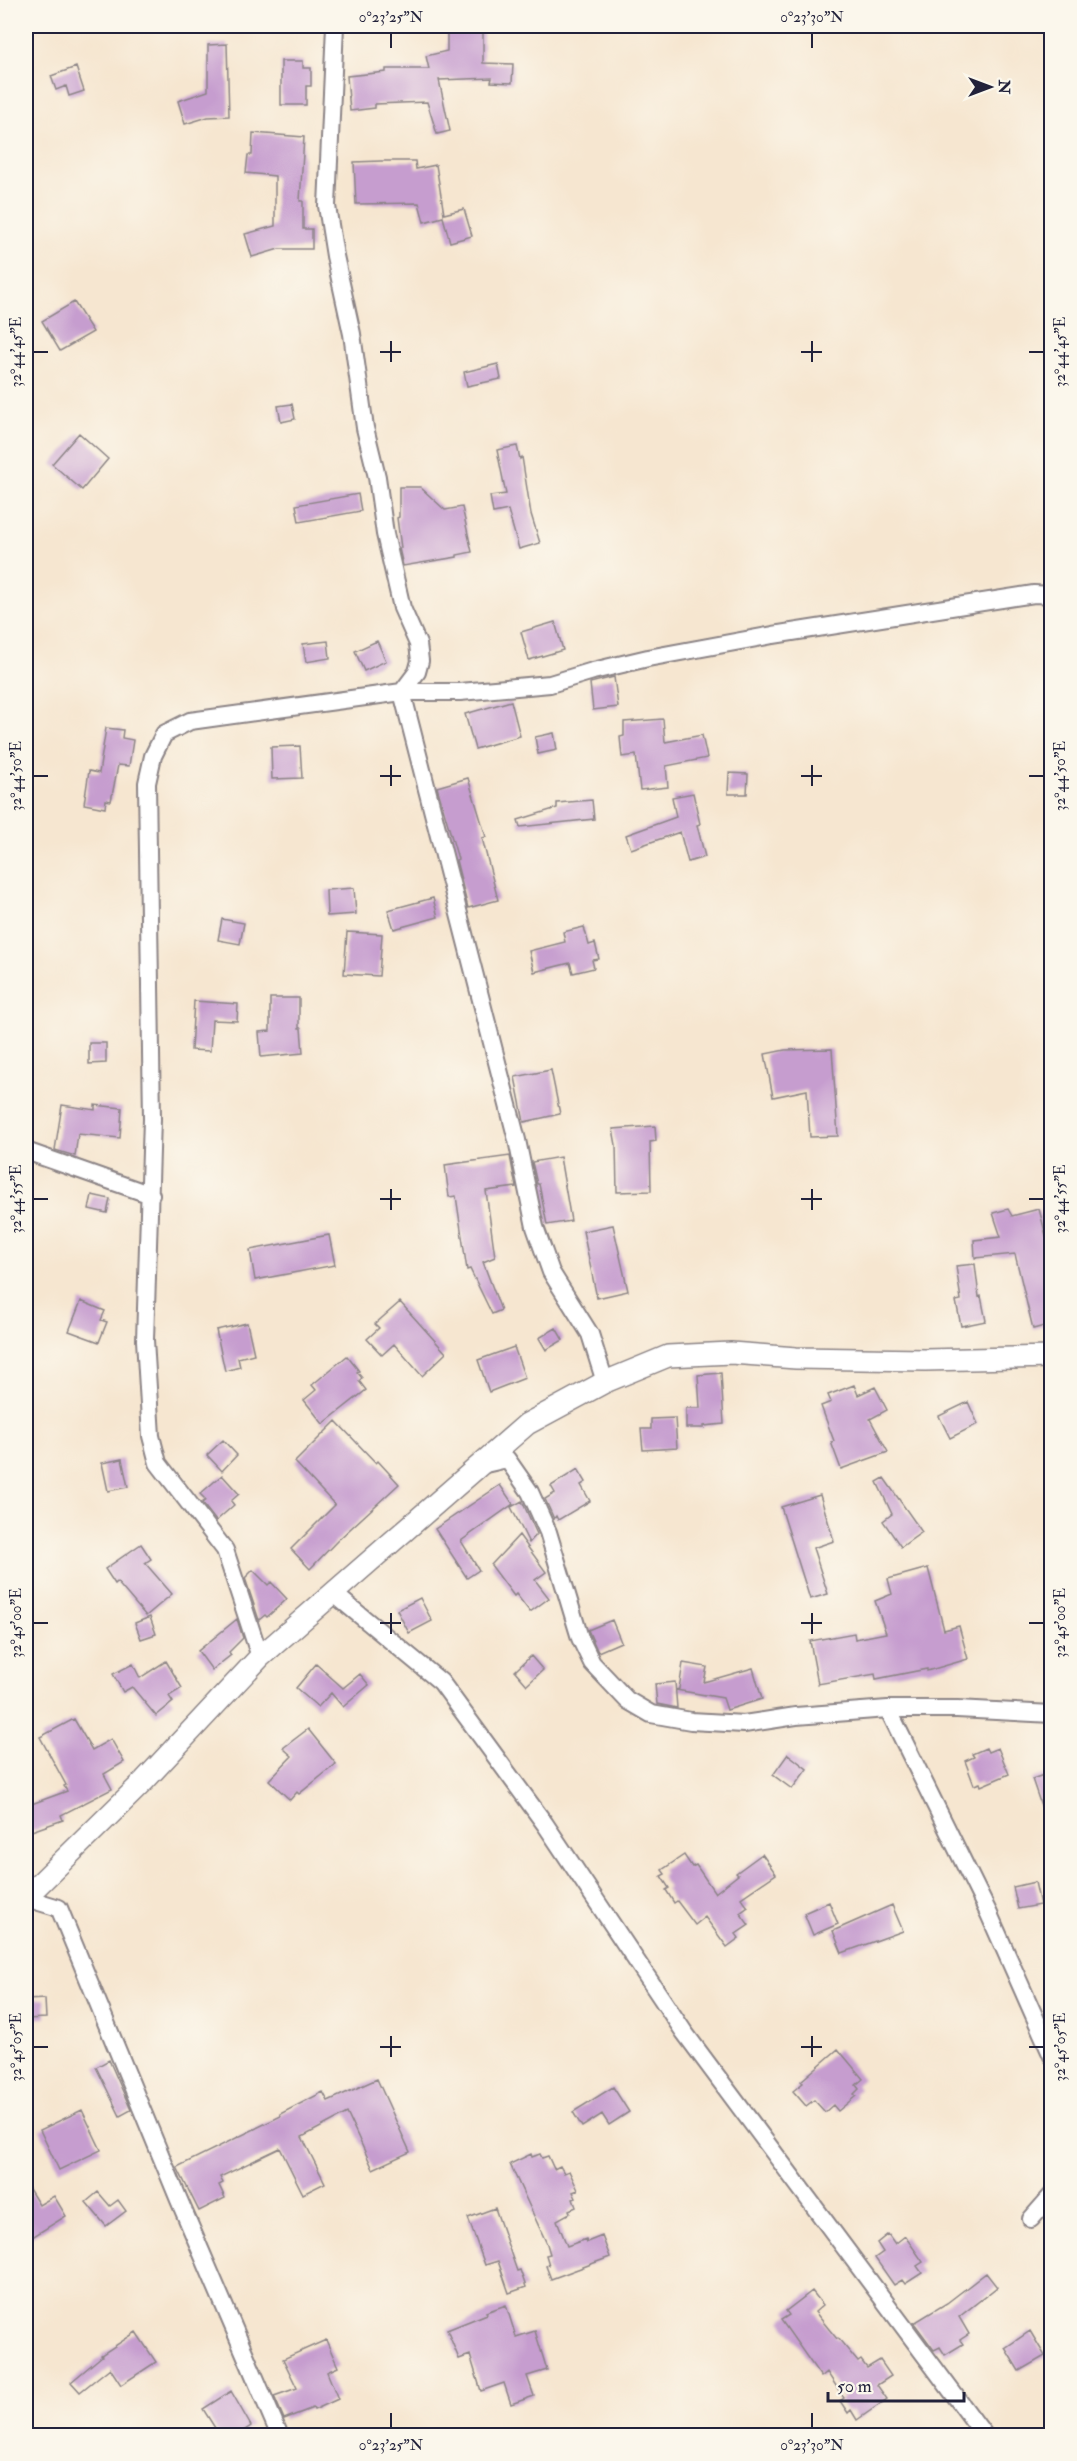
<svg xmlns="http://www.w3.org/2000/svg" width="1077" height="2461" font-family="'IM FELL Double Pica',serif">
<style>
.building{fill:#c69dcf}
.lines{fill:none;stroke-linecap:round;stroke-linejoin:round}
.minor-casing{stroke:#8c8486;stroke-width:20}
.tertiary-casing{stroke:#8c8486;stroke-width:24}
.minor{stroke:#fff;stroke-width:16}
.tertiary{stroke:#fff;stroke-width:21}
.ticks{fill:none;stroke:#22223b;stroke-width:2}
.neatline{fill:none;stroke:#22223b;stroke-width:2}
.ticks-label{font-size:15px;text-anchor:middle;fill:#22223b}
</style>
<rect width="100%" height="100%" fill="#fbf7ec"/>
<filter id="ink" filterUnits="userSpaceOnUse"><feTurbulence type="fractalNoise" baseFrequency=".0167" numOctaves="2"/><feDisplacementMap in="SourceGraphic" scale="12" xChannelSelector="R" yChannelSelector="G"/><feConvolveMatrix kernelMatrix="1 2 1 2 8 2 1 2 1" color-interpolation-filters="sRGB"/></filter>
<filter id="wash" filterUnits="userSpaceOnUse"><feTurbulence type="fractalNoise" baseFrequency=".008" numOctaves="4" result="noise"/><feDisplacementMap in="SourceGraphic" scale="24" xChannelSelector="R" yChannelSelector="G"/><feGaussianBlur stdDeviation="1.35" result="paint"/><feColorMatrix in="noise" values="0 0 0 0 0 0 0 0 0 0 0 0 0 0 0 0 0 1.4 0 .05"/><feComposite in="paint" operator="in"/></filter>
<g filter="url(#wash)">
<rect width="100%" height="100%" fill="#f6e6d0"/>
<g id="blocks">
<path class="building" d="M 447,26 L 483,26 L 483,63 L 513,64 L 512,83 L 491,82 L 492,78 L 439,80 L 450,131 L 437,134 L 427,102 L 375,104 L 375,108 L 350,111 L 347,76 L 386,72 L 386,69 L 429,69 L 426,56 L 447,51 Z
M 227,44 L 229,116 L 208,117 L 185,124 L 178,101 L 208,91 L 208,45 Z
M 281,61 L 303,61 L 303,68 L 311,68 L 311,86 L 306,86 L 306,105 L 281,105 Z
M 76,67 L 84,91 L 69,96 L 66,86 L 56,90 L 51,76 Z
M 253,133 L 304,137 L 300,201 L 303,201 L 303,229 L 312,229 L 312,249 L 279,249 L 252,257 L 245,234 L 275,226 L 275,176 L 246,173 L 248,155 L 252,155 Z
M 381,161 L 415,161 L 416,169 L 436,165 L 444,214 L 464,209 L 472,236 L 450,242 L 443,217 L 424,222 L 419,203 L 356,204 L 354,162 Z
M 74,302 L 93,332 L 60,351 L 42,321 Z
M 498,364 L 501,379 L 467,386 L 464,372 Z
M 292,404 L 295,419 L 281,422 L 278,406 Z
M 79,433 L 108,459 L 82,490 L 52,464 Z
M 517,446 L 520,459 L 522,457 L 531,514 L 540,543 L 519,549 L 508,510 L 493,513 L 490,496 L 506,494 L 497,450 Z
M 399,487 L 420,487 L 445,510 L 462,507 L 472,552 L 457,555 L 457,557 L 403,566 L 399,548 L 401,548 L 397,518 L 399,517 Z
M 358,494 L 361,511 L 299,522 L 296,505 Z
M 555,622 L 563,650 L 529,660 L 521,632 Z
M 328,641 L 330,658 L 306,662 L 303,644 Z
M 377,641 L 386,661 L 364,671 L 355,651 Z
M 614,677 L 618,707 L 593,710 L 590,683 Z
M 511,701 L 520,736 L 475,749 L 465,714 Z
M 663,719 L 665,742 L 702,735 L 707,758 L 666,766 L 668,787 L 640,790 L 636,755 L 622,757 L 620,737 L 624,736 L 624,722 Z
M 106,728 L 123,730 L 122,738 L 133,740 L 129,766 L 118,765 L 111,801 L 106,800 L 105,808 L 84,804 L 89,771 L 99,773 Z
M 554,733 L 557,750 L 538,754 L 535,737 Z
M 300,746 L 302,778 L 272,779 L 271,747 Z
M 729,773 L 748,774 L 747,794 L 728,794 Z
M 468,778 L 486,837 L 482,838 L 498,900 L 468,908 L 456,860 L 458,859 L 437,787 Z
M 693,793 L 700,824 L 697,825 L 705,857 L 688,862 L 680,832 L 631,849 L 626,835 L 676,817 L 672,797 Z
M 592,800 L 594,819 L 520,827 L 518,820 L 557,808 L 557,803 Z
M 354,888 L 356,914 L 327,916 L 326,890 Z
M 433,898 L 438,917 L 394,929 L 388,910 Z
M 222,919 L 244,923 L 240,944 L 218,940 Z
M 584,927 L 589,945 L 595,943 L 599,959 L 592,960 L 594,968 L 573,973 L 570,963 L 534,972 L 529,951 L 565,942 L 563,932 Z
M 347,932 L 382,934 L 379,976 L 344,974 Z
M 270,998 L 299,998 L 299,1028 L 301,1028 L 303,1053 L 261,1057 L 259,1032 L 270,1031 Z
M 194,1001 L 238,1004 L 237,1021 L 212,1020 L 210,1051 L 191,1050 Z
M 89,1043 L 106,1043 L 106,1063 L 89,1064 Z
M 832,1049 L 838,1136 L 810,1137 L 807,1090 L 773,1097 L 765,1054 L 785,1050 Z
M 551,1070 L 560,1114 L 524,1122 L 515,1077 Z
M 62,1105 L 95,1110 L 95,1105 L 122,1108 L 120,1138 L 78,1134 L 75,1156 L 55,1150 Z
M 655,1126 L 656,1141 L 650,1142 L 651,1191 L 617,1192 L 616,1145 L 613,1129 Z
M 510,1156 L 516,1187 L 486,1191 L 495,1257 L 483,1262 L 501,1310 L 492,1314 L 470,1269 L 467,1270 L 456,1196 L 449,1197 L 445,1165 Z
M 560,1157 L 571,1221 L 547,1225 L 539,1184 L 537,1184 L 532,1162 Z
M 92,1195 L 110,1199 L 107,1213 L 89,1209 Z
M 1008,1209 L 1012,1216 L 1039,1209 L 1052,1258 L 1052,1324 L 1033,1329 L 1015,1254 L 975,1258 L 974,1240 L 1001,1237 L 993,1213 Z
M 613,1225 L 628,1291 L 597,1298 L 583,1231 Z
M 329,1235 L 335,1265 L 255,1280 L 250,1250 Z
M 975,1264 L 979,1297 L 981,1296 L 986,1321 L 961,1326 L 956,1301 L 961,1300 L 956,1266 Z
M 81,1301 L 105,1311 L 101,1320 L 107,1322 L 99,1342 L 69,1331 Z
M 400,1302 L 446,1353 L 422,1376 L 394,1344 L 382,1355 L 367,1339 L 379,1328 L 375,1324 Z
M 247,1323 L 254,1354 L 238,1358 L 240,1367 L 225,1371 L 216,1330 Z
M 556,1328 L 563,1340 L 546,1350 L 539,1338 Z
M 514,1347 L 525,1378 L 489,1392 L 478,1360 Z
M 347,1356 L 359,1371 L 357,1372 L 362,1378 L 359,1381 L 366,1390 L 323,1424 L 304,1400 L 316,1390 L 312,1385 Z
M 721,1373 L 724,1424 L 704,1426 L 704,1428 L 686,1428 L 686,1408 L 700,1408 L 698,1375 Z
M 854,1385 L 858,1395 L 875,1387 L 887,1410 L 870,1419 L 888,1452 L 841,1469 L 831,1442 L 834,1441 L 821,1406 L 831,1402 L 828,1395 Z
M 968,1402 L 978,1424 L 950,1438 L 939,1416 Z
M 675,1418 L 677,1448 L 643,1450 L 641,1429 L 651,1429 L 651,1419 Z
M 336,1421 L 376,1463 L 378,1461 L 399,1484 L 337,1541 L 310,1569 L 291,1549 L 335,1505 L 295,1462 Z
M 223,1440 L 237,1455 L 222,1471 L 207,1455 Z
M 122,1459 L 128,1487 L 108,1491 L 102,1463 Z
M 578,1469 L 586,1482 L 581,1485 L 590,1501 L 558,1520 L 556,1516 L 554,1519 L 545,1499 L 555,1493 L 551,1486 Z
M 222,1475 L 239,1494 L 231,1501 L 234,1505 L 216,1521 L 202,1503 L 206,1500 L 200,1494 Z
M 884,1478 L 922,1532 L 901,1547 L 883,1521 L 892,1514 L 877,1482 Z
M 500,1485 L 513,1504 L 461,1541 L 479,1570 L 467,1578 L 435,1529 Z
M 820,1495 L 834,1541 L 813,1548 L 828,1594 L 810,1599 L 781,1507 Z
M 522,1501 L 537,1534 L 529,1543 L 511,1507 Z
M 519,1535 L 546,1572 L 535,1580 L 549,1598 L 530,1612 L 516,1594 L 514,1596 L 491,1565 Z
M 141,1544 L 151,1559 L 145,1563 L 172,1594 L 146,1616 L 117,1582 L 115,1584 L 105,1569 Z
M 928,1568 L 944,1630 L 959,1626 L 968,1659 L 927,1671 L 927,1669 L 876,1679 L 875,1674 L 818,1684 L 810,1641 L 854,1633 L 855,1639 L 886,1633 L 875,1601 L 892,1594 L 888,1579 Z
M 253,1570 L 268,1585 L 271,1582 L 287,1599 L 267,1617 L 265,1615 L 259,1620 L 245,1578 Z
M 420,1598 L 432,1621 L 409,1633 L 397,1610 Z
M 150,1617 L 156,1634 L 141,1639 L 135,1623 Z
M 237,1619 L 243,1638 L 229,1652 L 231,1655 L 212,1670 L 198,1651 Z
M 612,1620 L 621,1642 L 598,1652 L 588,1630 Z
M 531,1656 L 543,1670 L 527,1685 L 515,1671 Z
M 166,1661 L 182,1688 L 169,1696 L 173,1702 L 156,1716 L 132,1687 L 123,1692 L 113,1674 L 133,1664 L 140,1678 Z
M 683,1663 L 707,1667 L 704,1682 L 753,1668 L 762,1699 L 727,1710 L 723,1698 L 676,1690 L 679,1689 Z
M 316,1664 L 343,1688 L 360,1674 L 369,1685 L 343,1707 L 331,1693 L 318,1707 L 296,1688 Z
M 675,1682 L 677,1708 L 657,1704 L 655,1684 Z
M 74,1719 L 92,1750 L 111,1739 L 124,1762 L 104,1774 L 112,1789 L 61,1815 L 63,1820 L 26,1833 L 26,1806 L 67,1791 L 64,1786 L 66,1785 L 40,1737 Z
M 308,1729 L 336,1764 L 299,1794 L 297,1792 L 290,1800 L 269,1780 L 292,1756 L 283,1748 Z
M 986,1748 L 988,1752 L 998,1748 L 1009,1774 L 981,1786 L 980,1783 L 974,1785 L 965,1761 L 974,1757 L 972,1754 Z
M 788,1754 L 807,1769 L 792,1789 L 773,1775 Z
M 1052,1772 L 1052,1828 L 1049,1829 L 1032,1779 Z
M 762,1854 L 776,1874 L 741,1898 L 748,1907 L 740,1913 L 749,1925 L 736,1934 L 739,1938 L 727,1947 L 705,1917 L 695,1925 L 677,1901 L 674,1903 L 666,1890 L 669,1888 L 661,1876 L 665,1874 L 662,1870 L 684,1855 L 692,1867 L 696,1865 L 715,1893 L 738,1875 L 736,1873 Z
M 1035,1882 L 1040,1905 L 1018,1909 L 1013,1887 Z
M 829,1902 L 838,1924 L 813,1935 L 804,1913 Z
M 892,1905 L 903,1931 L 842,1953 L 833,1931 Z
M 45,1999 L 46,2018 L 26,2019 L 26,2000 Z
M 838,2049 L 863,2079 L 856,2085 L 859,2089 L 854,2094 L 856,2096 L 838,2111 L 833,2105 L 825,2112 L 814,2100 L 806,2106 L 793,2091 L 803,2083 L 801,2081 Z
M 109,2060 L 131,2110 L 120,2116 L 96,2067 Z
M 377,2079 L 410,2152 L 373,2169 L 347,2113 L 302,2137 L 325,2183 L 303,2194 L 280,2148 L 220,2177 L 223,2183 L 219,2185 L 225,2198 L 199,2211 L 177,2167 L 281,2116 L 280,2114 L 323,2092 L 328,2101 Z
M 613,2087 L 629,2112 L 609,2125 L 602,2114 L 582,2127 L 573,2112 Z
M 82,2110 L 101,2150 L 59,2170 L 40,2130 Z
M 531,2154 L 532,2157 L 540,2154 L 542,2158 L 548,2156 L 554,2169 L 560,2166 L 564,2173 L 569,2171 L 578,2190 L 573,2192 L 576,2198 L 573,2199 L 576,2207 L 569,2210 L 570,2213 L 557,2220 L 567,2246 L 586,2239 L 587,2242 L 602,2236 L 610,2257 L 551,2279 L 546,2266 L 549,2265 L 546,2255 L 550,2254 L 547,2244 L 510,2164 Z
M 26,2184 L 39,2205 L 54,2196 L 66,2216 L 26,2241 Z
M 98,2192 L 110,2206 L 118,2200 L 126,2211 L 106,2226 L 86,2202 Z
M 495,2208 L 517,2271 L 520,2270 L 526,2287 L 509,2293 L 498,2261 L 485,2265 L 468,2218 Z
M 888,2234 L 895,2244 L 905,2236 L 923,2262 L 917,2266 L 922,2273 L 905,2284 L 902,2280 L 894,2285 L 875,2258 L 883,2252 L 877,2243 Z
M 986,2273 L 997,2287 L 959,2317 L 969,2334 L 960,2340 L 963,2344 L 945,2355 L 940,2347 L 934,2350 L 914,2323 L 947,2303 Z
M 812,2291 L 823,2305 L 815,2312 L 837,2339 L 838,2338 L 858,2362 L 861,2360 L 867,2368 L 880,2360 L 891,2376 L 877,2385 L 887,2399 L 857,2420 L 851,2410 L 848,2413 L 840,2401 L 844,2398 L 827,2372 L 821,2377 L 781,2320 L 789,2315 L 786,2311 Z
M 506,2305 L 516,2337 L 535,2331 L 547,2370 L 527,2376 L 534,2396 L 511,2404 L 504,2383 L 481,2391 L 470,2355 L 459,2359 L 447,2330 L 487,2314 L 486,2312 Z
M 1030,2331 L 1045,2356 L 1019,2371 L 1005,2348 Z
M 136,2332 L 156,2362 L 121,2385 L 110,2368 L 80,2392 L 71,2382 L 102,2356 L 101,2355 Z
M 326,2340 L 338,2367 L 327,2372 L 338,2399 L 314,2410 L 313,2408 L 284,2419 L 274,2396 L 297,2388 L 283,2359 Z
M 231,2391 L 251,2426 L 245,2430 L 249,2436 L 220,2436 L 203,2409 Z"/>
</g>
</g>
<g filter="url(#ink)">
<use href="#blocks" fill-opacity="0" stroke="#8c8486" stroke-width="1.5"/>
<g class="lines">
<defs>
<path id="minor" d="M 335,26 L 327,206 L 335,256 L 352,334 L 365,428 L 377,477 L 385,534 L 402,608 L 418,644 L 420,661 L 417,672 L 402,692 L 517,1140 L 535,1227 L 551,1272 L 590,1334 L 605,1382
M 26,1151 L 151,1195
M 481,1465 L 507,1459 L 530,1492 L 548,1532 L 580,1638 L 592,1663 L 627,1700 L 651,1714 L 691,1721 L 744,1724 L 796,1716 L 888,1709 L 957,1709 L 1052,1714
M 333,1593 L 441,1682 L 545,1824 L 684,2032 L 985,2436
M 260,1657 L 225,1550 L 158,1463 L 151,1436 L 145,1340 L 152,1119 L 147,783 L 153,756 L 164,734 L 190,721 L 402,692 L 460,692 L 550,684 L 593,671 L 648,658 L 773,635 L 1034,594 L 1052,595
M 888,1709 L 989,1914 L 1052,2056
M 26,1898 L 59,1908 L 179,2200 L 280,2436
M 1031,2219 L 1052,2195"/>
<path id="tertiary" d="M 26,1897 L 144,1781 L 260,1657 L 527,1424 L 605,1382 L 668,1356 L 731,1353 L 796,1358 L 925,1360 L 1052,1357"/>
</defs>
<use href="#minor" class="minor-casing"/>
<use href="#tertiary" class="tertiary-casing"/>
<use href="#minor" class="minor"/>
<use href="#tertiary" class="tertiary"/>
</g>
</g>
<path class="ticks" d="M 391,33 L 391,48M 812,33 L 812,48M 391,341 L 391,362M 812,341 L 812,362M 33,352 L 48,352M 380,352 L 401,352M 801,352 L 822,352M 1029,352 L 1044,352M 391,765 L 391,786M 812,765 L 812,786M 33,776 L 48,776M 380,776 L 401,776M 801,776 L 822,776M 1029,776 L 1044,776M 391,1189 L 391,1210M 812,1189 L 812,1210M 33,1199 L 48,1199M 380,1199 L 401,1199M 801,1199 L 822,1199M 1029,1199 L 1044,1199M 391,1613 L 391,1634M 812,1613 L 812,1634M 33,1623 L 48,1623M 380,1623 L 401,1623M 801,1623 L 822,1623M 1029,1623 L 1044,1623M 391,2036 L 391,2057M 812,2036 L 812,2057M 33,2047 L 48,2047M 380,2047 L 401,2047M 801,2047 L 822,2047M 1029,2047 L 1044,2047M 391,2413 L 391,2428M 812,2413 L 812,2428"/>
<rect width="1077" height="2461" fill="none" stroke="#fbf7ec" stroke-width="66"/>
<g transform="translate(990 87) rotate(90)" stroke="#fbf7ec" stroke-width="4.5" paint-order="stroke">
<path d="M0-4.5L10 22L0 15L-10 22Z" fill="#22223b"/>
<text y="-9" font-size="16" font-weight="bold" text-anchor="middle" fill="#22223b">N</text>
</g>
<path d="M828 2392v9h136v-9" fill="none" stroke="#22223b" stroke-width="3"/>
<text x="837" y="2392" font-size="18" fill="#22223b" stroke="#fbf7ec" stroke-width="4.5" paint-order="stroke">50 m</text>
<rect x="33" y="33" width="1011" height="2395" class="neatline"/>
<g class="ticks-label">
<text x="391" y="22">0°23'25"N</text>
<text x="812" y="22">0°23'30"N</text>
<text transform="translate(16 352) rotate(-90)" y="5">32°44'45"E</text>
<text transform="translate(1060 352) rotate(-90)" y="5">32°44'45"E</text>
<text transform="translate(1060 776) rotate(-90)" y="5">32°44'50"E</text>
<text transform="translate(16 776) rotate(-90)" y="5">32°44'50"E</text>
<text transform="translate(1060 1199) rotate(-90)" y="5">32°44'55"E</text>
<text transform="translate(16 1199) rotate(-90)" y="5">32°44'55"E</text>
<text transform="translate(16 1623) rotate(-90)" y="5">32°45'00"E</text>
<text transform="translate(1060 1623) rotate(-90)" y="5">32°45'00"E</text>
<text transform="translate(16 2047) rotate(-90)" y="5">32°45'05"E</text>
<text transform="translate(1060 2047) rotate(-90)" y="5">32°45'05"E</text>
<text x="391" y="2450">0°23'25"N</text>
<text x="812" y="2450">0°23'30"N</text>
</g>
</svg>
